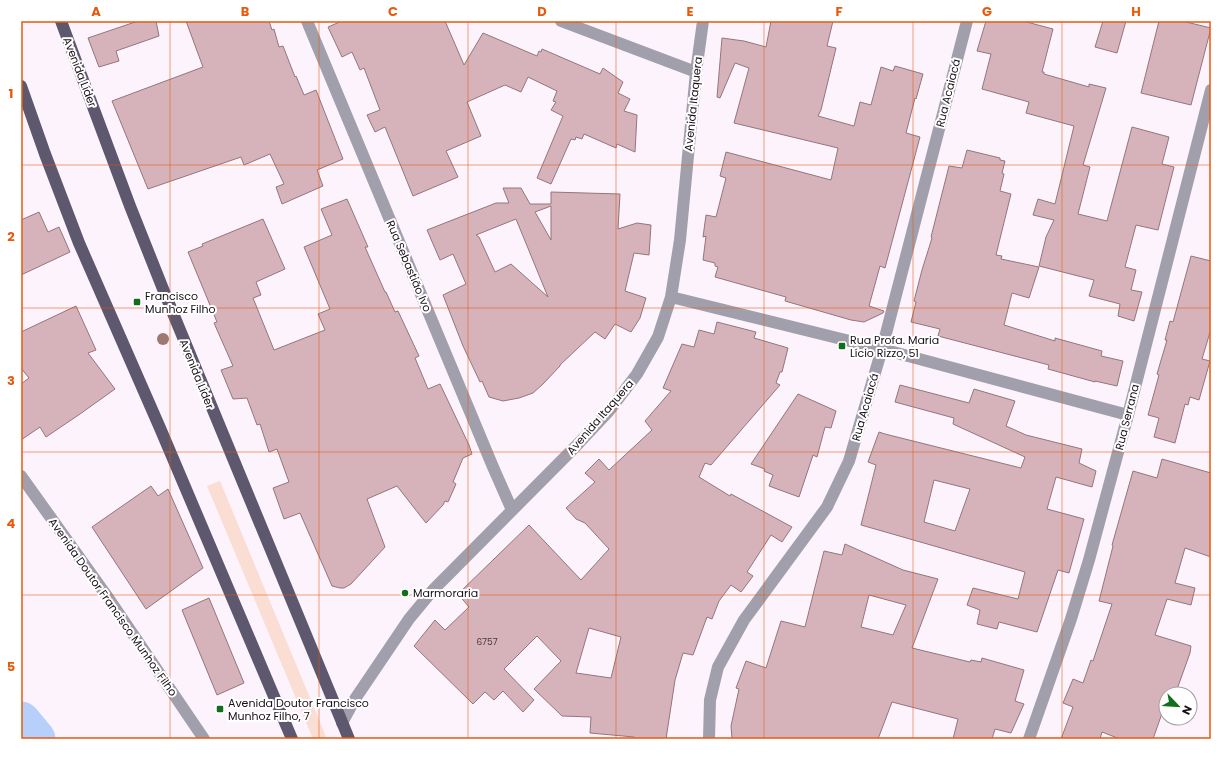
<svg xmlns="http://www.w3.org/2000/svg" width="1232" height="760" font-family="Poppins,sans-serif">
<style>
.green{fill:#faddd3}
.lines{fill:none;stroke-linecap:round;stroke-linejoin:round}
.river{stroke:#b6cffb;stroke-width:39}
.building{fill:#d6b3ba;stroke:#95757b;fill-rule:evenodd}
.minor{stroke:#a29fac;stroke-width:12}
.major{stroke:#5d586e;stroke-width:12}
.tree{fill:#9d7971}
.grid{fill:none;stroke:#e8590c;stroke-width:1;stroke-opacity:0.55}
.poi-dot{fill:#126e1b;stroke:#fff;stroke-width:1.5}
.labels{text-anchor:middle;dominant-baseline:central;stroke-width:4;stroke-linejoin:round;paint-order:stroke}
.number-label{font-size:9px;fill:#483840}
.street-label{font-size:11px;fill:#180f17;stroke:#fff}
.poi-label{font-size:11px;fill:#180f17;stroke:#fff;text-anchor:start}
.neatline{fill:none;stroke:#e8590c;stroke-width:1.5}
.grid-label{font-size:13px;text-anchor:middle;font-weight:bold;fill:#e8590c}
</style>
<rect width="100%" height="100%" fill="#fdf3fc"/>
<path class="green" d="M 220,481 L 327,739 L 313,739 L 207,486 Z"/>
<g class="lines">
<path class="river" d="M 21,721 L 36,739"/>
</g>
<path class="building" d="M 138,21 L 156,21 L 159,36 L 116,51 L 119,61 L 99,67 L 88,38 Z
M 186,21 L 269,21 L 272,30 L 274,29 L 279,47 L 283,46 L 295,77 L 296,76 L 304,95 L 316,90 L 343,159 L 317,170 L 323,186 L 282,204 L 276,187 L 284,184 L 270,154 L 244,165 L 241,157 L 148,189 L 112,101 L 203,67 Z
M 342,21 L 445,21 L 464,65 L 483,33 L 537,56 L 539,51 L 541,52 L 542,49 L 600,74 L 603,68 L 623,82 L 618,93 L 630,99 L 624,111 L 637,115 L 635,152 L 617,144 L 616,148 L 584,134 L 582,139 L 576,137 L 575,140 L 571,139 L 551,184 L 537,178 L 563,116 L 551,110 L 556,102 L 553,101 L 557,91 L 528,77 L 521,92 L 505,85 L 467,102 L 481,136 L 446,151 L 458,177 L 413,196 L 385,127 L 375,132 L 367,115 L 380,110 L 364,68 L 360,70 L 352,52 L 342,57 L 328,27 Z
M 771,21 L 833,21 L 827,46 L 836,48 L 821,110 L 818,116 L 854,126 L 860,102 L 871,105 L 881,67 L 893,71 L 895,66 L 923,74 L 916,99 L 915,98 L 906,133 L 920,137 L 885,268 L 880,266 L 869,306 L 884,311 L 883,313 L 864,322 L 851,320 L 785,301 L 786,297 L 715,277 L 718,267 L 715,266 L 715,263 L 703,260 L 706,236 L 703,237 L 706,215 L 716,217 L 726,178 L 720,176 L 726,152 L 831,180 L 838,148 L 734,123 L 749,68 L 735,63 L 720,98 L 717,97 L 722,38 L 744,41 L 766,47 Z
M 986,21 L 1023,21 L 1053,29 L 1042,72 L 1044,72 L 1044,74 L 1089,87 L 1089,84 L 1106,88 L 1083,165 L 1090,167 L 1078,214 L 1107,221 L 1132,127 L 1169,137 L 1162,164 L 1174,167 L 1158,230 L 1136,225 L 1125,267 L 1136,270 L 1131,290 L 1142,292 L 1134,321 L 1118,316 L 1120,304 L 1089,296 L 1094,280 L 1039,266 L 1046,237 L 1054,220 L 1033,215 L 1038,199 L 1055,204 L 1074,126 L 1026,113 L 1029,102 L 982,89 L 991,54 L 977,51 Z
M 1103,21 L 1126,21 L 1117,53 L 1095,47 Z
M 1159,21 L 1182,21 L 1211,28 L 1191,105 L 1141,93 Z
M 967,150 L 1000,158 L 1000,160 L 1005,161 L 1002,173 L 1004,174 L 1000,191 L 1011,194 L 996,255 L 1002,256 L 1001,259 L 1039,267 L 1029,298 L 1012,293 L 1004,325 L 1055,341 L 1055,338 L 1102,351 L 1101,356 L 1123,361 L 1117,386 L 1095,381 L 1095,382 L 1048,369 L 1049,365 L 938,336 L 940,329 L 911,322 L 916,302 L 914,301 L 922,270 L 932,238 L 931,237 L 949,166 L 962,168 Z
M 503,188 L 521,188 L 530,204 L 551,204 L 551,192 L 620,194 L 618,229 L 637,223 L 651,225 L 649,255 L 634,253 L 625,291 L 646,298 L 640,318 L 631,332 L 615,324 L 605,339 L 595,332 L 560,365 L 560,366 L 543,384 L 533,393 L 519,398 L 503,401 L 489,397 L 482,381 L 480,382 L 463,346 L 443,295 L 466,284 L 453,254 L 440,260 L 427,230 L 496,203 L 509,203 ZM 551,206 L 551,240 L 535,212 ZM 516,219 L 548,297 L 511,264 L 495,272 L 479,237 L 476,235 Z
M 347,199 L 368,247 L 365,247 L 385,292 L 386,292 L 395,312 L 398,311 L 419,356 L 415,358 L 428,389 L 440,384 L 469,445 L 472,454 L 463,458 L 453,482 L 456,484 L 448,502 L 445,501 L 443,505 L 426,523 L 397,486 L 367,499 L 385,547 L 351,584 L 344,588 L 340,588 L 332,586 L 300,513 L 284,519 L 273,488 L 289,482 L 277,449 L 269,452 L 260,424 L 257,425 L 247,398 L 233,399 L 221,370 L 233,366 L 214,323 L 217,322 L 188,252 L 203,246 L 202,244 L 263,219 L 285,269 L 256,282 L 261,295 L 253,298 L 274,350 L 325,330 L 318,314 L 330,309 L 304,247 L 332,235 L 321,209 Z
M 39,212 L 48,232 L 59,227 L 70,252 L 21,275 L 21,220 Z
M 1191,256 L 1211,261 L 1211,329 L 1202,359 L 1210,361 L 1199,400 L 1190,397 L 1188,405 L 1185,404 L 1175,443 L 1154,437 L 1159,418 L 1148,415 L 1159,375 L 1157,374 L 1167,340 L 1165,340 L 1170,321 L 1173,322 Z
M 76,306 L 96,350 L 88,353 L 115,389 L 80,414 L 46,437 L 40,427 L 21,440 L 21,384 L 29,378 L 21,368 L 21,332 Z
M 717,322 L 756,332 L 754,338 L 788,348 L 782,372 L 780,372 L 776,383 L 780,385 L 711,465 L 705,463 L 699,477 L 730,496 L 731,494 L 792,527 L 782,542 L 771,535 L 747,572 L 753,576 L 741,592 L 731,585 L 719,601 L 712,619 L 707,617 L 693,655 L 683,653 L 675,680 L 666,739 L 634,739 L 634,737 L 590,733 L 591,717 L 562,716 L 534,689 L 561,661 L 537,636 L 504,669 L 534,700 L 523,712 L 503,691 L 494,700 L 485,692 L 473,704 L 414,646 L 435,620 L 445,630 L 469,607 L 458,594 L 529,525 L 581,580 L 609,549 L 585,523 L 576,519 L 566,508 L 595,482 L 585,473 L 599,459 L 609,470 L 652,430 L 645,421 L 671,391 L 663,388 L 682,344 L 694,347 L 699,330 L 714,334 ZM 589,628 L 621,637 L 611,678 L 576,673 Z
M 900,385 L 969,403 L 974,389 L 1015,401 L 1006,426 L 1026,435 L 1082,449 L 1079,463 L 1096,471 L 1092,487 L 1056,477 L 1047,509 L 1084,519 L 1069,573 L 1058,570 L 1037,632 L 999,622 L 997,629 L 977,624 L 980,610 L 967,605 L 973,588 L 1018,599 L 1025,572 L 861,525 L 876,465 L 868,462 L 879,432 L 885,434 L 1021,468 L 1025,457 L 953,424 L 954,418 L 895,402 ZM 934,480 L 970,489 L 955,531 L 924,522 Z
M 798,394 L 836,411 L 831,428 L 825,427 L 817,457 L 813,455 L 799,497 L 769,486 L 773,475 L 764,471 L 765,469 L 751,464 Z
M 1162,459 L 1211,473 L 1211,557 L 1185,548 L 1175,583 L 1195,588 L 1191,605 L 1167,599 L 1155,635 L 1191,646 L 1190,653 L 1176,692 L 1170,689 L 1169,694 L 1166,694 L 1166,702 L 1153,739 L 1120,739 L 1102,732 L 1100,739 L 1061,739 L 1073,707 L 1063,703 L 1073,679 L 1083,683 L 1091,660 L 1093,661 L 1112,604 L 1099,601 L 1113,546 L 1112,545 L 1133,471 L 1157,478 Z
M 151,486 L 158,496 L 168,489 L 203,568 L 146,609 L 92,527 Z
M 845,544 L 903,570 L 938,579 L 912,648 L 970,662 L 971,660 L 981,662 L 982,658 L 1024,670 L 1015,701 L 1024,704 L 1011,733 L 995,729 L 992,739 L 953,739 L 958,719 L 892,702 L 878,739 L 732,739 L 731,726 L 739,689 L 736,688 L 746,661 L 766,668 L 781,621 L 805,627 L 824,551 L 842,555 ZM 869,595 L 906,605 L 893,635 L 861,627 Z
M 209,598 L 244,683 L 217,695 L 182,610 Z"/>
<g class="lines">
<path class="minor" d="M 307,21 L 493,467 L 512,510
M 561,21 L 696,72
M 671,297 L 882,349 L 1128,415
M 21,476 L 109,599 L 204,739
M 342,723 L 355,699 L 409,619 L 433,590 L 579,443 L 609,411 L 637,374 L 658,337 L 671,297 L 680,240 L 696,72 L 703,21
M 709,739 L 710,700 L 718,667 L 744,620 L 827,507 L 849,461 L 882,349 L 967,21
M 1029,739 L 1071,619 L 1089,560 L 1128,415 L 1211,90"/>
<path class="major" d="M 61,21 L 130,206 L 163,289 L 349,739
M 21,86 L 45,154 L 79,243 L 160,428 L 292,739"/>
</g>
<circle class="tree" cx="163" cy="339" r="6"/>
<path class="grid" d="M 170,21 L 170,739M 319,21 L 319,739M 468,21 L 468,739M 616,21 L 616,739M 764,21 L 764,739M 913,21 L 913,739M 1062,21 L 1062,739M 21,165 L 1211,165M 21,308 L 1211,308M 21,452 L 1211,452M 21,595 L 1211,595"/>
<g class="poi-dot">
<rect x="133" y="298" width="8" height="8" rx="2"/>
<rect x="838" y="342" width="8" height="8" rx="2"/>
<circle cx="405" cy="593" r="4"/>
<rect x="216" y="705" width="8" height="8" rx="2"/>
</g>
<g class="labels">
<g class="number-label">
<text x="487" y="642">6757</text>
</g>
<g class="street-label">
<text transform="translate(80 72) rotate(69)">Avenida Líder</text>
<text transform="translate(948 93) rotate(-76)">Rua Acaiacá</text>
<text transform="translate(693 104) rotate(-84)">Avenida Itaquera</text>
<text transform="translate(409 266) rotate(67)">Rua Sebastião Ivo</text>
<text transform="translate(197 374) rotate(68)">Avenida Líder</text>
<text transform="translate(865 407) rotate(-74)">Rua Acaiacá</text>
<text transform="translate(600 417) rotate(-49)">Avenida Itaquera</text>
<text transform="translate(1127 417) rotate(-76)">Rua Serrana</text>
<text transform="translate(113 607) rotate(55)">Avenida Doutor Francisco Munhoz Filho</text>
</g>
<g class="poi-label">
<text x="145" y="296">Francisco<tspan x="145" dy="13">Munhoz Filho</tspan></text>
<text x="850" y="340">Rua Profa. Maria<tspan x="850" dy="13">Lício Rizzo, 51</tspan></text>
<text x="413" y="593">Marmoraria</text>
<text x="228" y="703">Avenida Doutor Francisco<tspan x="228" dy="13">Munhoz Filho, 7</tspan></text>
</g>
</g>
<rect width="1232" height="760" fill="none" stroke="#ffffff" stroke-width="44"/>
<g transform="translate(1178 706) rotate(115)"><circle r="19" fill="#ffffff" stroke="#a39fa2"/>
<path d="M0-3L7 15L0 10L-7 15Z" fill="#126e1b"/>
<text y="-6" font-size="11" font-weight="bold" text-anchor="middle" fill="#180f17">N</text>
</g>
<rect x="22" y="22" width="1188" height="716" class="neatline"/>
<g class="grid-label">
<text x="96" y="16">A</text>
<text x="245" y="16">B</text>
<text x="393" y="16">C</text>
<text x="542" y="16">D</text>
<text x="690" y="16">E</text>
<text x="839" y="16">F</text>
<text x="987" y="16">G</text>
<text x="1136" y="16">H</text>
<text x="11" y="98">1</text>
<text x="11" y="241">2</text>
<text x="11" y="385">3</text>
<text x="11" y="528">4</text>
<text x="11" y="671">5</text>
</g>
</svg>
